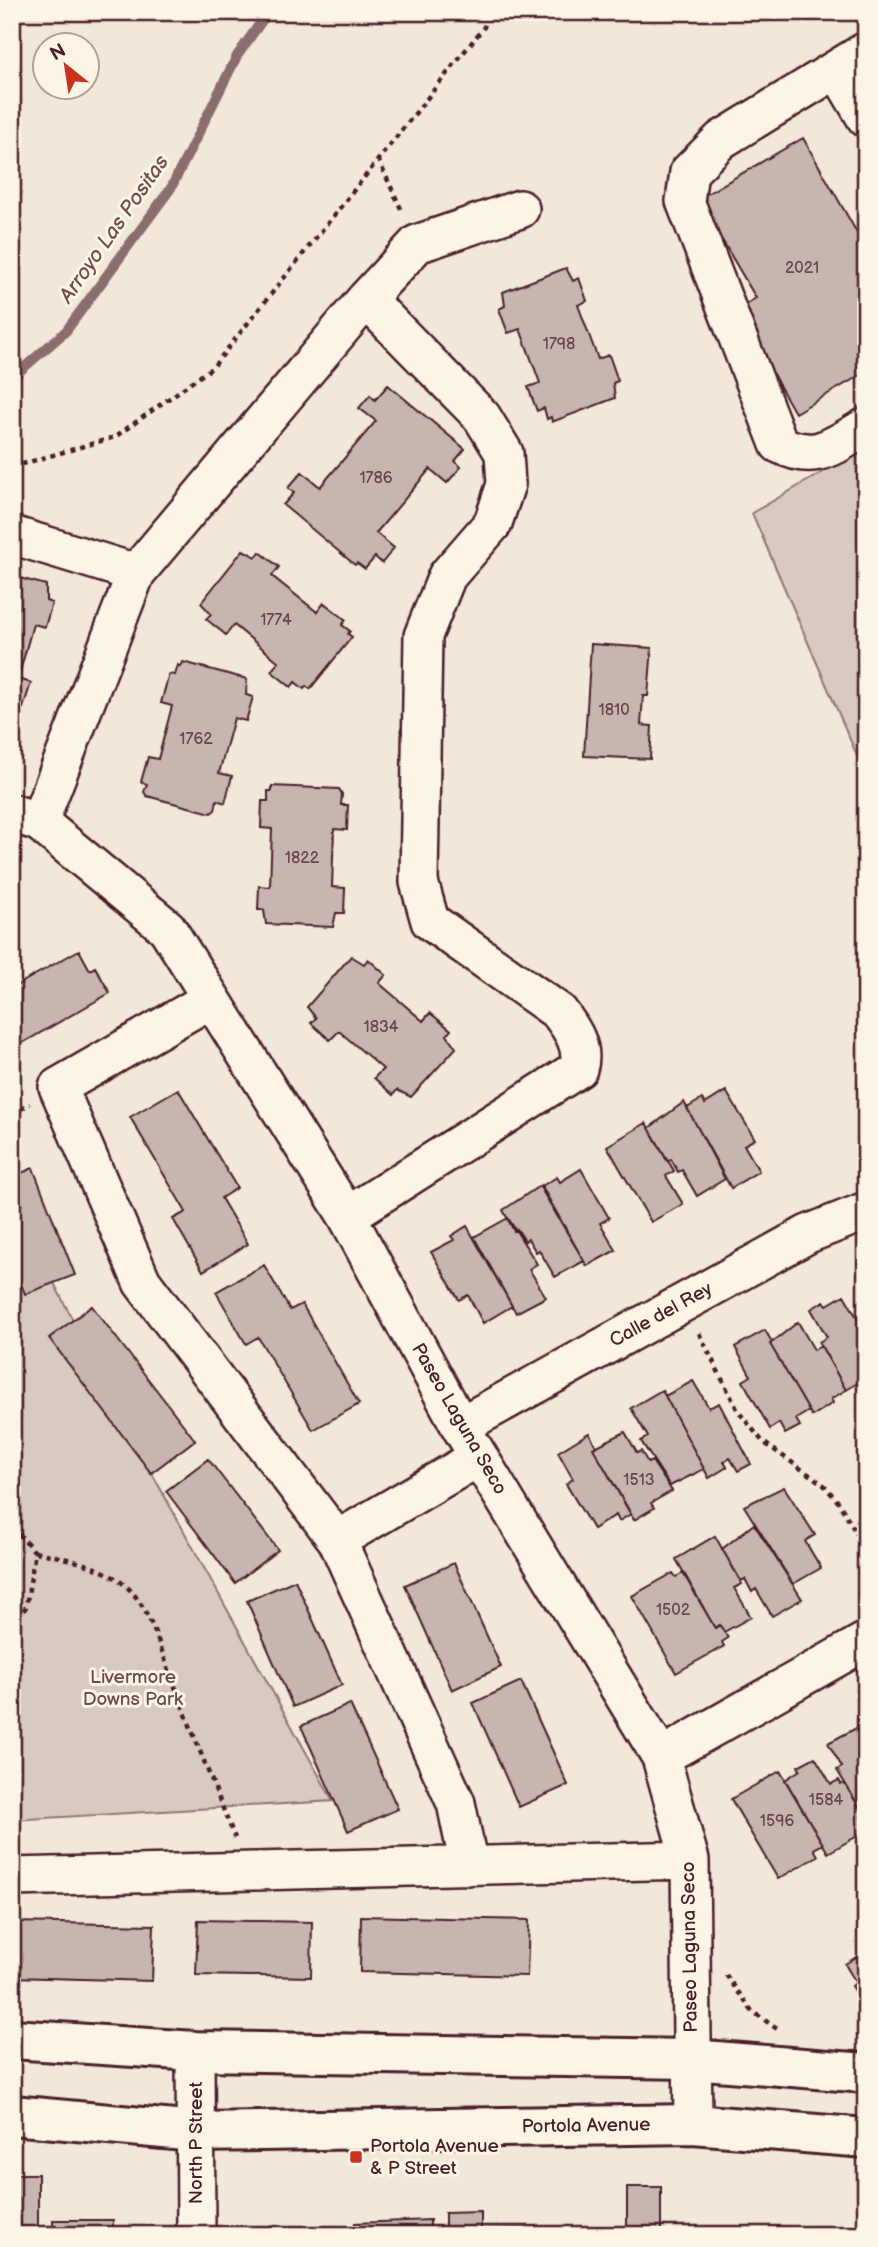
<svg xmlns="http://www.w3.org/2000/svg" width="878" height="2247" font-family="'Balsamiq Sans',sans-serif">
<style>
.green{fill:#d8cac0;stroke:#917476;stroke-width:2}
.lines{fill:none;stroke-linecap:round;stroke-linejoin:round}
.stream{stroke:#8b6d6f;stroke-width:10}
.building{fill:#c7b6af;stroke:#4a1f2b;stroke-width:2}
.minor-casing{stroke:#4a1f2b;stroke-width:42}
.major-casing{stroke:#4a1f2b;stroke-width:44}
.path{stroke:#4a1f2b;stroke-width:4.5;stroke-dasharray:5 5;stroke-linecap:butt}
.minor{stroke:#fcf5e5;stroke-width:37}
.major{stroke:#fcf5e5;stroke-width:38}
.poi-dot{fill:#c8321e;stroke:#fcf5e5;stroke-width:2.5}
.labels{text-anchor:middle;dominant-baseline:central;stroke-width:6;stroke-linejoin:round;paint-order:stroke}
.number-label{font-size:16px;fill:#69454c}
.street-label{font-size:19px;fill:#4a1f2b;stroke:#fcf5e5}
.park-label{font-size:19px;fill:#6e4a50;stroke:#fcf5e5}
.poi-label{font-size:19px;fill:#4a1f2b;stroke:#fcf5e5;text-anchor:start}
.water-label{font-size:21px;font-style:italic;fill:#704c53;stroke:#fcf5e5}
</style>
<rect width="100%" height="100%" fill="#f1e8da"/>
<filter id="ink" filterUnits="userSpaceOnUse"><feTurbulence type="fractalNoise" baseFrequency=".0143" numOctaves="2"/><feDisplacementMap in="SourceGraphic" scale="14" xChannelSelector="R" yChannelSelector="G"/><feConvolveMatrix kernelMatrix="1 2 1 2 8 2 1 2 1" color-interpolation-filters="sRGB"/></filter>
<g filter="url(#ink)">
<path class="green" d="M 866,447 L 866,752 L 858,758 L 752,513 Z
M 12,1201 L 144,1459 L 333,1801 L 12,1820 Z"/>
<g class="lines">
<path class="stream" d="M 12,378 L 66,331 L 171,188 L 237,56 L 268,12"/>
</g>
<path class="building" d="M 803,138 L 860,238 L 866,235 L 866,372 L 795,413 L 736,310 L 756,298 L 698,199 Z
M 566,268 L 573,281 L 579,278 L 587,301 L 578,305 L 598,359 L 609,355 L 618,381 L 613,383 L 615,398 L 552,422 L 551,417 L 547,419 L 544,408 L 537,411 L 528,387 L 540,383 L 520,329 L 508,333 L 499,309 L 505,306 L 503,292 Z
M 388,385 L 465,449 L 455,461 L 461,467 L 447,483 L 430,469 L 376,533 L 394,548 L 382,563 L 375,557 L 365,569 L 357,563 L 355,565 L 283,505 L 294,493 L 288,488 L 302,472 L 320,487 L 376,421 L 359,408 L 370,395 L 375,400 Z
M 243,550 L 256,557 L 260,552 L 279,567 L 272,576 L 317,612 L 324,603 L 346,620 L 342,625 L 350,631 L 348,634 L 352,637 L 310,689 L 306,686 L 304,689 L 295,682 L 291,687 L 271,671 L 279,662 L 234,625 L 226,635 L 206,619 L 211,614 L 201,603 Z
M 12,576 L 46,585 L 46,601 L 52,603 L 45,627 L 33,624 L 18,679 L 31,683 L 23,708 L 17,706 L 14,716 Z
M 591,644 L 652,648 L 648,696 L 643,696 L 641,725 L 652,726 L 650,759 L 584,756 Z
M 183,662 L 247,679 L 246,695 L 253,697 L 246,721 L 234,718 L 219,773 L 232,776 L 225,803 L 217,800 L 215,810 L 211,813 L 147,796 L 144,792 L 147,784 L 141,782 L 148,757 L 158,759 L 172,706 L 161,703 L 169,674 L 175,675 L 178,665 L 181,667 Z
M 272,786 L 339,789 L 342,794 L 341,805 L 348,805 L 347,830 L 334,829 L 332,887 L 345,888 L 344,913 L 336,913 L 333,927 L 266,924 L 264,910 L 258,910 L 259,886 L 270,887 L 272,829 L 261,828 L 262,801 L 268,801 L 268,791 L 272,791 Z
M 79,950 L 90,970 L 95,967 L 110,993 L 12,1049 L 12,988 Z
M 351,956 L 364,964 L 368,959 L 386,975 L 379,983 L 423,1021 L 430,1013 L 451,1030 L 447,1035 L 456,1048 L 411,1097 L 397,1090 L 393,1095 L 374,1078 L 383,1069 L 339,1031 L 330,1040 L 311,1023 L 316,1018 L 307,1007 Z
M 178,1089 L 237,1188 L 221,1198 L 248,1244 L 203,1271 L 173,1219 L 186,1212 L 130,1117 Z
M 726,1091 L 755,1139 L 744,1145 L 759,1171 L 731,1188 L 687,1108 L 702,1099 L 705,1104 Z
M 684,1102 L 725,1179 L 697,1196 L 682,1170 L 678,1172 L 671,1159 L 667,1161 L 649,1128 Z
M 646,1123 L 674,1171 L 666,1176 L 683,1204 L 651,1222 L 607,1146 Z
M 33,1168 L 75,1275 L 25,1294 L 12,1261 L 12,1177 Z
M 581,1169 L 609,1218 L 600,1223 L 616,1250 L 587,1266 L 540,1187 L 557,1177 L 560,1182 Z
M 541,1185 L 584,1261 L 555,1277 L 539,1250 L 536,1252 L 528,1239 L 525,1241 L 517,1229 L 514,1231 L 503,1210 Z
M 508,1218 L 537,1264 L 529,1269 L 546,1297 L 516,1313 L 474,1237 Z
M 467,1226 L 512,1306 L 483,1323 L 468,1295 L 459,1300 L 431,1252 L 454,1240 L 451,1236 Z
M 264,1265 L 290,1310 L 302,1304 L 359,1404 L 313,1430 L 258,1337 L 246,1344 L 216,1292 Z
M 844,1295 L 866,1333 L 866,1378 L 846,1390 L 819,1342 L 827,1337 L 811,1309 L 824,1301 L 827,1305 Z
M 92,1306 L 195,1440 L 151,1473 L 49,1338 Z
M 798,1322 L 814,1350 L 821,1346 L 846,1390 L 831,1399 L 833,1403 L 812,1416 L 770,1344 Z
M 765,1330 L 772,1342 L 770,1344 L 809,1411 L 796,1419 L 800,1426 L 785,1434 L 779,1423 L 770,1429 L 743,1381 L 751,1376 L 735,1347 Z
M 693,1381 L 709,1408 L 719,1403 L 751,1464 L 738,1471 L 730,1458 L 724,1462 L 727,1467 L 709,1478 L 665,1396 Z
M 662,1390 L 704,1469 L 670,1486 L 641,1441 L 648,1437 L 631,1408 Z
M 625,1432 L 637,1453 L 641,1451 L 648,1463 L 652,1461 L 672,1491 L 651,1503 L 654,1508 L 634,1520 L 593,1448 Z
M 589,1433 L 596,1446 L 593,1448 L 631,1514 L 619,1521 L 616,1515 L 593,1529 L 566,1484 L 573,1479 L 558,1452 Z
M 208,1459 L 278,1550 L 235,1583 L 166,1491 Z
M 784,1487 L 815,1535 L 805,1541 L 821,1568 L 793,1584 L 744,1506 Z
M 754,1524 L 802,1599 L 772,1616 L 756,1589 L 752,1592 L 745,1579 L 741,1581 L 722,1549 Z
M 715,1536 L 742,1584 L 734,1588 L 751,1617 L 724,1632 L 720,1625 L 715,1628 L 676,1559 Z
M 454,1563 L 501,1667 L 452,1690 L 405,1585 Z
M 673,1573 L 676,1577 L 683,1573 L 715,1628 L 720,1625 L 728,1638 L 722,1642 L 724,1646 L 676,1673 L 632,1596 Z
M 295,1580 L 342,1685 L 293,1707 L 247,1601 Z
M 521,1681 L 568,1785 L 519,1807 L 473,1703 Z
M 350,1704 L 398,1809 L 348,1831 L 301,1726 Z
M 860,1726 L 866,1736 L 866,1818 L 837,1770 L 842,1767 L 828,1743 Z
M 815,1757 L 831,1784 L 839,1780 L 841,1784 L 844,1783 L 864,1815 L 861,1817 L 866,1825 L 866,1831 L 828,1853 L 785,1780 L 800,1770 L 798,1766 Z
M 780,1771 L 823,1844 L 814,1849 L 818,1856 L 778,1879 L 731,1799 Z
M 361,1916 L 529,1920 L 527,1976 L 360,1972 Z
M 198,1920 L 312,1922 L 311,1977 L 196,1975 Z
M 12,1922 L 154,1925 L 152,1981 L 12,1977 Z
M 866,1951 L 866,2008 L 852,1986 L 856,1983 L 845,1964 Z
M 12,2174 L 38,2174 L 38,2231 L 12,2231 Z
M 627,2187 L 661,2187 L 661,2235 L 627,2235 Z
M 481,2212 L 481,2229 L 555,2228 L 555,2235 L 445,2235 L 445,2213 Z
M 53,2220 L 113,2220 L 113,2235 L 53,2235 Z
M 430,2220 L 430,2235 L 355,2235 L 355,2223 Z
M 564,2230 L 596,2230 L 595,2235 L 564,2235 Z"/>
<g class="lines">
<defs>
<path id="minor" d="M 866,51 L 721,140 L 689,172 L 685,201 L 779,444 C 816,463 833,446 866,427
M 837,69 L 866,118
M 12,535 L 136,573
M 12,813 L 39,822 L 167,928 L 347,1216 L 460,1426 L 661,1757 L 690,1860 L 693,2124
M 39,822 L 136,573 L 366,299 L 417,244 L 520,209
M 211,999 L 58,1087 L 142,1282 L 337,1540 L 456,1803 L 469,1866
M 347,1216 L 578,1069 C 585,1048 572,1029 559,1012 L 430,921 L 419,882 L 423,636 L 447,576 L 493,523 L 506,484 L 504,453 L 482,417 L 366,299
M 460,1426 L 808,1234 L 866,1211
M 337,1540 L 479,1457
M 661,1757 L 866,1641
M 12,1877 L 690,1860
M 195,2051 L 196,2235"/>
<path id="major" d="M 12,2039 L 195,2051 L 692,2059 L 866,2073
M 12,2115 L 196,2132 L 693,2124 L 866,2138"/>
</defs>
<use href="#minor" class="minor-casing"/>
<use href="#major" class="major-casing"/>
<path class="path" d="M 378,159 L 403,213
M 12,467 L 115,437 L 213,367 L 484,27 L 489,12
M 12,1114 L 30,1104
M 699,1333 L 738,1411 L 763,1442 L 824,1485 L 839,1503 L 866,1550
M 12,1526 L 35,1552 L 26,1607 L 12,1625
M 35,1552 C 66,1558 110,1567 132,1592 C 153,1616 162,1655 174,1684 C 194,1736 214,1787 235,1838
M 726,1975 L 752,2011 L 777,2029"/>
<use href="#minor" class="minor"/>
<use href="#major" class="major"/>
</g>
</g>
<rect class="poi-dot" x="349" y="2150" width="14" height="14" rx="3.5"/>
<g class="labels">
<g class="number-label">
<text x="802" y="268">2021</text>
<text x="559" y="344">1798</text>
<text x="376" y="478">1786</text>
<text x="276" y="620">1774</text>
<text x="614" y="710">1810</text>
<text x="196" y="739">1762</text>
<text x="302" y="858">1822</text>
<text x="381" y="1027">1834</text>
<text x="639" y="1480">1513</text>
<text x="673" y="1610">1502</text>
<text x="826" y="1800">1584</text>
<text x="777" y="1821">1596</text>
</g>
<g class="street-label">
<text transform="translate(661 1315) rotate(-29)">Calle del Rey</text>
<text transform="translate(459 1419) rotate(60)">Paseo Laguna Seco</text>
<text transform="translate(690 1947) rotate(-91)">Paseo Laguna Seco</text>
<text transform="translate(586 2126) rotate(-1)">Portola Avenue</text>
<text transform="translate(196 2143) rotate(-90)">North P Street</text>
</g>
<g class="park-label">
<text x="133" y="1677">Livermore<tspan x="133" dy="22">Downs Park</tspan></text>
</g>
<g class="poi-label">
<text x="370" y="2146">Portola Avenue<tspan x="370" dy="22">&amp; P Street</tspan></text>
</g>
<g class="water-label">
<text transform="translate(114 229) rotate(-55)">Arroyo Las Positas</text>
</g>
</g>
<rect width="878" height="2247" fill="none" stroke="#fcf5e5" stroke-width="42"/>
<rect x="21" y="21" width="836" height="2205" fill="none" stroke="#4a1f2b" stroke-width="2.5" filter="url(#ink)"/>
<g transform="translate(66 66) rotate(330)"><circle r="33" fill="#fcf5e5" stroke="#b59f9b" stroke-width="2"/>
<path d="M0-5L12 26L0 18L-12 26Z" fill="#c8321e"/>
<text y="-10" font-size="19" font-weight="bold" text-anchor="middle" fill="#4a1f2b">N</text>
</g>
</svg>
